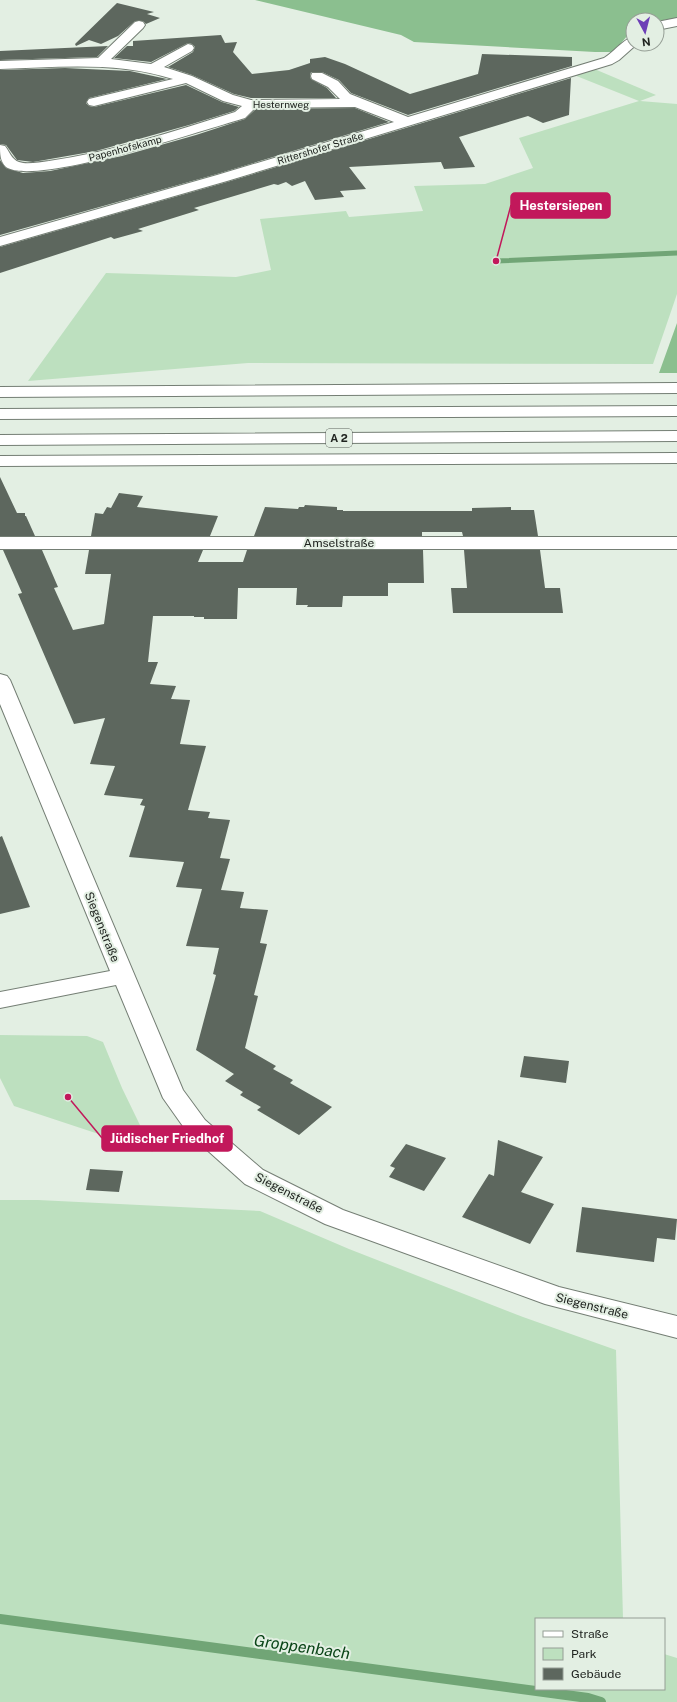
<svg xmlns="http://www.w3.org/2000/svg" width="677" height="1702" font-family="'Public Sans',sans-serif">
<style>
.green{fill:#bde0bf}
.forest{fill:#8bbf8f}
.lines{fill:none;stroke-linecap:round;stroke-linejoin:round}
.stream-far1{stroke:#71a576;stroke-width:5}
.stream{stroke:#71a576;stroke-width:10}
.building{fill:#5d675e}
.street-casing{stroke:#747e74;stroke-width:2}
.highway-casing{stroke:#747e74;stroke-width:2}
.street{fill:#fff;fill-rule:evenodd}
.highway{fill:#fff;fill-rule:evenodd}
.labels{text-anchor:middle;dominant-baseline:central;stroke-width:4;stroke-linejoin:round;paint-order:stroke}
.far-street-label{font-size:10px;fill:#202420;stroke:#e3efe3}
.shield{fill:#e3efe3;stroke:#5a615a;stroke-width:1}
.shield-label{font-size:11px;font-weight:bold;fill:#202420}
.street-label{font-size:12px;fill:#202420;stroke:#e3efe3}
.near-water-label{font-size:16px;font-style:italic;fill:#0b4518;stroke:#e3efe3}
.leader{fill:none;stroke:#c2185b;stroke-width:1.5}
.callout-dot{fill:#c2185b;stroke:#e3efe3;stroke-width:1.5}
.callout{fill:#c2185b;stroke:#c2185b;stroke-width:1.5}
.callout-label{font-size:13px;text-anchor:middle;font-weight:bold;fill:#fff}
</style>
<rect width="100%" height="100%" fill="#e3efe3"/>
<path class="green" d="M 592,68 L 656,95 L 640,101 L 677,104 L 677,294 L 653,364 L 248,363 L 28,381 L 106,273 L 236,277 L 271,270 L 260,219 L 346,211 L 349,217 L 423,211 L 414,186 L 485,184 L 533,168 L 519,138 L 639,101 L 574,75 Z
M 0,1035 L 87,1036 L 103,1042 L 122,1088 L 153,1152 L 14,1106 L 0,1078 Z
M 0,1200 L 38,1200 L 260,1211 L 349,1249 L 523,1317 L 616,1350 L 623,1619 L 536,1619 L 536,1689 L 664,1689 L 664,1654 L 677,1658 L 677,1702 L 0,1702 Z"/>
<path class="forest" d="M 255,0 L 677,0 L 677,18 L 657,21 L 633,20 L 633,31 L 627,36 L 614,52 L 595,52 L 414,42 L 401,35 Z
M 677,323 L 677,373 L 659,373 Z"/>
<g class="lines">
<path class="stream-far1" d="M 496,261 L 677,253"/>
<path class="stream" d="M 0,1619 L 588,1698 L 601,1702"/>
</g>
<path class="building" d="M 117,3 L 154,12 L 147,14 L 160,18 L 146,24 L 143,21 L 135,21 L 118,36 L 101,44 L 89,40 L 76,46 L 75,44 Z
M 221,35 L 225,43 L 237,42 L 233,52 L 252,74 L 289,70 L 310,63 L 310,59 L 325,57 L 345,64 L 410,94 L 478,74 L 482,54 L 572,57 L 572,66 L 408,115 L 351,93 L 339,80 L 322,72 L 311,72 L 310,76 L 311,79 L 327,88 L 336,98 L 251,98 L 234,94 L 192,75 L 168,67 L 193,52 L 195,47 L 192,44 L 188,43 L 151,62 L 114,58 L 127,46 L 133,46 L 133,41 Z
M 108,46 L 97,57 L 0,60 L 0,51 Z
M 65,68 L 130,71 L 167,79 L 89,98 L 86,103 L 89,106 L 94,107 L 186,85 L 222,102 L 239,107 L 234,111 L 189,125 L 96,151 L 33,162 L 17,160 L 6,145 L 0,144 L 0,70 Z
M 571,78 L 569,115 L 543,123 L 528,116 L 459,137 L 475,167 L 444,169 L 441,162 L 349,167 L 366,189 L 340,191 L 344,197 L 315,200 L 305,181 L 292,186 L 286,182 L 278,185 L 274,184 L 194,208 L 199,210 L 138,229 L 143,231 L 114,239 L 111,237 L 0,273 L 0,247 L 227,182 Z
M 355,108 L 389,122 L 217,174 L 0,235 L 0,160 L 6,168 L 23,173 L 50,171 L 122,156 L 196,135 L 245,119 L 256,109 Z
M 0,477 L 17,513 L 25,513 L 25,516 L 26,516 L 35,536 L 0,536 Z
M 119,493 L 143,496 L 137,507 L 218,516 L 210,536 L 91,536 L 95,513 L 103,514 L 107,507 L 111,508 Z
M 305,505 L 337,507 L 337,510 L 343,510 L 343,511 L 472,511 L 472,508 L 511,507 L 511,510 L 534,510 L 538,536 L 463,536 L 462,532 L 422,532 L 422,536 L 254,536 L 265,507 L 298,509 L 299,507 L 304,507 Z
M 3,550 L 42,550 L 58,587 L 54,588 L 73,630 L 104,624 L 111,574 L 85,574 L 89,550 L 203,550 L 198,562 L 243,562 L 247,550 L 423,550 L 424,583 L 388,583 L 388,596 L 343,596 L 342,607 L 307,607 L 308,605 L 296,605 L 297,588 L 238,588 L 237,619 L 204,619 L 204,617 L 194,617 L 194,616 L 153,616 L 148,662 L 158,662 L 150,684 L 176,686 L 171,699 L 190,700 L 180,744 L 206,746 L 188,810 L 210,812 L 208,818 L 230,820 L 220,858 L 230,859 L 221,890 L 244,892 L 240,908 L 268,910 L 260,943 L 267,944 L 254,995 L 258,996 L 245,1048 L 276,1066 L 273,1069 L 293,1080 L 290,1083 L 332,1107 L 299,1135 L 257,1110 L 261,1107 L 240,1095 L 243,1092 L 225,1081 L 234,1074 L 196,1050 L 216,975 L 213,974 L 219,948 L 186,946 L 202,889 L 176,887 L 184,862 L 129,857 L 145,806 L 140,805 L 143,799 L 104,795 L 115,766 L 90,764 L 105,718 L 74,724 L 18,594 L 22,593 Z
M 464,550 L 540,550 L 545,588 L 560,588 L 563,613 L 453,613 L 451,588 L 467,588 Z
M 2,836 L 30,907 L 0,914 L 0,837 Z
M 524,1056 L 569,1061 L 566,1083 L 520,1077 Z
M 498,1140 L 543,1157 L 521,1192 L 554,1204 L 530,1244 L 462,1217 L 489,1174 L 494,1176 Z
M 406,1144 L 446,1158 L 424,1191 L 389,1177 L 395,1168 L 390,1166 Z
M 90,1169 L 123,1171 L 119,1192 L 86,1190 Z
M 582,1207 L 677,1219 L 675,1240 L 657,1238 L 654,1262 L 576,1252 Z"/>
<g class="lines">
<defs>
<path id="street" d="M 677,18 L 677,26 L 657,30 L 657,22 Z
M 139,21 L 143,22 L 145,25 L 143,28 L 111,59 L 151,64 L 188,44 L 192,45 L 194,48 L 192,51 L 164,67 L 192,76 L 233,95 L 251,100 L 340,99 L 328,87 L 312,79 L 311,76 L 312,73 L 322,73 L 338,81 L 350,94 L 408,117 L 604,58 C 613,53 622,40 633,37 L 633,44 L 637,44 L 619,60 L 612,64 L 227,181 L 0,246 L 0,237 L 217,175 L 394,122 L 355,107 L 255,108 L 245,118 C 206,129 35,187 6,167 C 0,161 0,154 0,145 L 5,146 C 9,151 12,160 19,162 C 27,165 40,162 49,161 C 113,152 174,131 235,112 L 242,106 L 223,101 L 186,83 L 94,106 L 89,105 L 87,102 L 89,99 L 173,79 C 117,61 58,67 0,69 L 0,61 L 98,58 L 135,22 Z
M 0,537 L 677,537 L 677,549 L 0,549 Z
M 0,674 L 7,676 L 10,680 L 183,1090 L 205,1120 L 263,1170 L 343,1210 L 559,1287 L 677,1316 L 677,1338 L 545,1304 L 325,1224 L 245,1184 L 187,1132 L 163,1098 L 116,985 L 0,1008 L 0,992 L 110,971 L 0,704 Z"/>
<path id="highway" d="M 677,383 L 677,393 L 0,397 L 0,387 Z
M 677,406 L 677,416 L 0,419 L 0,409 Z
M 677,431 L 677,441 L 0,445 L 0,435 Z
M 677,453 L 677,463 L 0,466 L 0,456 Z"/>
</defs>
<use href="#street" class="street-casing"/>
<use href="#highway" class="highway-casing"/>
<use href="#street" class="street"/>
<use href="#highway" class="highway"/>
</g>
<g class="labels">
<g class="far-street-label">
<text x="281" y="104">Hesternweg</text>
<text transform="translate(125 148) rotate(-15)">Papenhofskamp</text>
<text transform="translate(320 148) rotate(-17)">Rittershofer Straße</text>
</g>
<rect class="shield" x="326" y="429" width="26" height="18" rx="3"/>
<g class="shield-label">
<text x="339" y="438">A 2</text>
</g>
<g class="street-label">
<text x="339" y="543">Amselstraße</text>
<text transform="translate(102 927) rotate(68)">Siegenstraße</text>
<text transform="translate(289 1193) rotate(27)">Siegenstraße</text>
<text transform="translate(592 1306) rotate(14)">Siegenstraße</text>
</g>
<g class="near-water-label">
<text transform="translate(302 1647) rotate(8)">Groppenbach</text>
</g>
</g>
<path class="leader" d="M496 261L511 205M68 1097L102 1138"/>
<g class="callout-dot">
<circle cx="496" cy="261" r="4"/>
<circle cx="68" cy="1097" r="4"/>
</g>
<g class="callout">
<rect x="511" y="193" width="99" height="25" rx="4"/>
<rect x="102" y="1126" width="130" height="25" rx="4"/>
</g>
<g class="callout-label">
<text x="561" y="210">Hestersiepen</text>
<text x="167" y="1143">Jüdischer Friedhof</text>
</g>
<rect x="535" y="1618" width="130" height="72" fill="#e3efe3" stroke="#959e95"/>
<rect x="543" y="1631" width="20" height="6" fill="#ffffff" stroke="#959e95"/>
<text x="571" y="1638" font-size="12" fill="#202420">Straße</text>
<rect x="543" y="1648" width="20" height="12" fill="#bde0bf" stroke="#959e95"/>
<text x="571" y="1658" font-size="12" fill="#202420">Park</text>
<rect x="543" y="1668" width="20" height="12" fill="#5d675e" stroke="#959e95"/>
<text x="571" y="1678" font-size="12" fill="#202420">Gebäude</text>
<g transform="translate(645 32) rotate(173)"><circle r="19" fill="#e3efe3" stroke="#959e95"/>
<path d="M0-3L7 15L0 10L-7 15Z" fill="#6d3fb7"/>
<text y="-6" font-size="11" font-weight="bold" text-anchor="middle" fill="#202420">N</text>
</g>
</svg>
